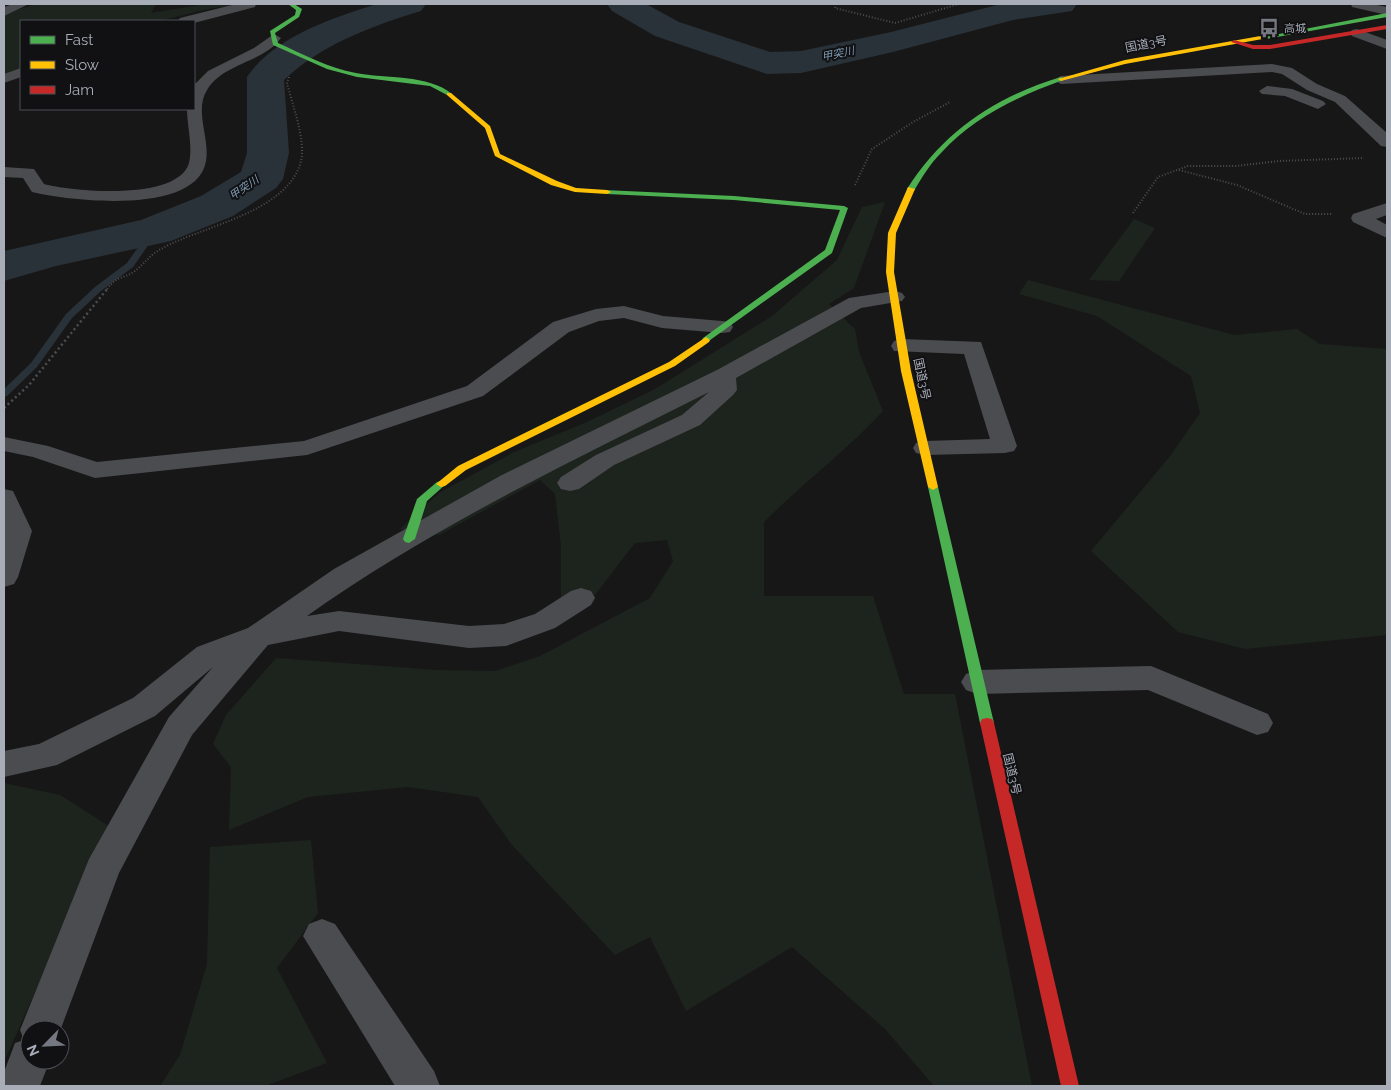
<svg xmlns="http://www.w3.org/2000/svg" width="1391" height="1090" font-family="Raleway,'Noto Sans JP',sans-serif">
<style>
.green{fill:#1d241e}
.lines{fill:none;stroke-linecap:round;stroke-linejoin:round}
.stream{fill:#2a3239;fill-rule:evenodd}
.river{fill:#2a3239;fill-rule:evenodd}
.path-far1{stroke:#4d4e52;stroke-width:2;stroke-dasharray:1 2;stroke-linecap:butt}
.path{stroke:#4d4e52;stroke-width:2.5;stroke-dasharray:2 3;stroke-linecap:butt}
.street{fill:#4b4c50;fill-rule:evenodd}
.fast{fill:#4caf50;fill-rule:evenodd}
.slow{fill:#ffc107;fill-rule:evenodd}
.jam{fill:#c62828;fill-rule:evenodd}
.labels{text-anchor:middle;dominant-baseline:central;stroke-width:4;stroke-linejoin:round;paint-order:stroke}
.far-poi-label{font-size:11px;fill:#a8adb8;stroke:#111113;text-anchor:start}
.far-water-label{font-size:11px;font-style:italic;fill:#7f9bb3;stroke:#111113}
.street-label{font-size:12px;fill:#a8adb8;stroke:#111113}
</style>
<rect width="100%" height="100%" fill="#171717"/>
<path class="green" d="M 36,4 L 156,4 L 151,13 L 206,4 L 239,4 L 203,10 L 159,21 L 21,21 L 21,72 L 4,78 L 4,14 Z
M 885,202 L 854,288 L 829,304 L 855,329 L 859,352 L 883,411 C 846,451 802,484 764,522 L 764,596 L 873,596 L 904,694 L 955,694 L 1032,1086 L 934,1086 L 885,1029 L 792,947 L 686,1011 L 650,937 L 615,955 L 511,844 L 478,797 L 408,787 L 308,797 L 229,830 L 231,767 L 213,744 L 226,715 L 276,658 L 436,670 L 495,671 L 540,656 L 650,598 L 673,561 L 667,540 L 635,543 L 591,600 L 561,600 L 561,546 L 555,494 L 540,480 L 439,535 L 400,529 L 439,493 L 514,452 L 587,422 L 655,389 L 772,316 L 837,260 L 862,207 Z
M 1134,219 L 1155,228 L 1119,281 L 1089,280 Z
M 1028,280 L 1234,335 L 1297,329 L 1320,344 L 1387,349 L 1387,635 L 1245,649 L 1178,632 L 1091,551 L 1171,455 L 1200,413 L 1191,376 L 1097,316 L 1019,294 Z
M 4,783 L 60,795 L 109,826 L 4,1062 Z
M 311,840 L 318,913 L 277,968 L 327,1063 L 265,1086 L 160,1086 L 180,1055 L 207,964 L 210,847 Z"/>
<g class="lines">
<path class="stream" d="M 151,229 L 158,231 L 133,267 L 101,291 L 72,318 L 37,367 L 7,396 L 4,397 L 4,389 L 31,363 L 66,314 L 95,287 L 127,263 Z"/>
<path class="river" d="M 377,4 L 426,4 L 421,11 C 372,26 322,44 284,80 L 289,153 L 283,179 L 276,188 L 233,216 L 171,241 L 56,266 L 4,281 L 4,251 L 141,220 L 201,196 L 241,172 L 247,153 L 247,77 C 274,37 332,18 377,4 Z
M 607,4 L 646,4 L 679,22 L 770,52 L 801,51 L 891,32 L 1001,4 L 1077,4 L 1072,11 L 1013,20 L 893,52 L 801,73 L 767,74 L 655,36 L 612,11 Z"/>
<path class="path-far1" d="M 836,4 L 835,8 L 895,23 L 959,4
M 1179,170 L 1237,185 L 1305,214 L 1333,214
M 855,185 L 872,149 L 913,122 L 950,102
M 1133,213 L 1158,177 L 1188,166 L 1236,166 L 1279,161 L 1364,158
M 107,289 C 119,274 122,280 135,271 C 144,264 151,254 161,249 C 201,226 288,213 301,161 C 306,140 292,104 287,83 L 289,77"/>
<path class="path" d="M 4,408 L 29,385 L 108,288"/>
<path class="street" d="M 13,4 L 29,4 L 4,16 L 4,7 Z
M 236,4 L 256,4 L 255,7 L 194,23 L 178,21 L 180,18 Z
M 1351,4 L 1372,4 L 1387,7 L 1387,15 L 1352,7 Z
M 1357,29 L 1387,40 L 1387,49 L 1352,36 L 1350,33 L 1352,30 Z
M 274,34 L 281,38 C 263,63 223,63 207,90 C 194,111 210,138 206,161 C 197,216 69,201 32,192 L 23,178 L 4,177 L 4,167 L 34,169 L 44,184 C 74,192 178,201 189,163 C 193,146 187,126 187,109 L 194,109 L 195,84 L 208,71 L 254,48 Z
M 1272,64 L 1292,68 L 1317,84 L 1345,96 L 1387,133 L 1387,147 L 1381,146 L 1335,102 L 1307,90 L 1282,74 L 1272,72 L 1061,84 L 1054,80 L 1061,76 Z
M 21,68 L 21,77 L 4,83 L 4,74 Z
M 1267,86 L 1292,89 L 1323,101 L 1326,104 L 1318,109 L 1285,96 L 1262,94 L 1259,91 Z
M 1387,203 L 1387,215 L 1376,219 L 1387,225 L 1387,238 L 1353,222 L 1351,218 L 1353,214 Z
M 895,291 L 902,293 L 905,297 L 902,301 L 861,308 L 736,378 L 737,390 L 733,395 L 700,425 L 614,465 L 579,489 L 570,491 L 561,489 L 557,483 L 561,477 L 596,455 L 682,415 L 709,392 C 572,461 432,527 307,616 L 339,611 L 469,626 L 504,624 L 535,614 L 571,591 L 581,588 L 591,591 L 595,598 L 591,605 L 555,628 L 506,646 L 469,648 L 339,631 L 268,645 L 192,735 L 119,873 L 60,1031 L 30,1030 L 30,1060 L 50,1060 L 40,1086 L 4,1086 L 4,1072 L 15,1043 L 24,1040 L 20,1030 L 89,859 L 169,717 L 213,667 L 155,716 L 57,765 L 4,777 L 4,751 L 39,744 L 133,698 L 197,647 L 248,628 L 334,569 L 500,476 L 717,370 L 849,298 Z
M 624,306 L 663,316 L 722,321 L 730,322 L 733,327 L 730,332 L 722,333 L 662,328 L 624,318 L 599,321 L 569,332 L 483,396 L 307,455 L 95,478 L 33,457 L 4,451 L 4,437 L 48,446 L 97,462 L 304,441 L 467,386 L 553,322 L 596,309 Z
M 902,339 L 981,342 L 1017,446 L 1014,451 L 1005,453 L 925,455 L 916,453 L 913,448 L 916,443 L 925,441 L 990,439 L 964,354 L 894,351 L 891,346 L 894,341 Z
M 4,489 L 13,491 L 32,531 L 18,577 L 14,584 L 4,587 Z
M 1151,666 L 1268,714 L 1273,723 L 1268,732 L 1257,735 L 1148,690 L 977,694 L 966,690 L 961,682 L 966,674 L 977,670 Z
M 322,919 L 335,924 L 434,1071 L 440,1086 L 395,1086 L 303,936 L 309,924 Z"/>
<path class="fast" d="M 288,4 L 294,4 L 302,9 L 299,17 L 275,33 L 278,43 C 303,54 328,68 356,73 C 386,79 428,74 452,94 L 447,95 L 430,86 L 357,77 L 327,69 L 273,45 L 270,31 L 295,15 L 296,10 Z
M 1387,13 L 1387,17 L 1266,39 L 1263,37 Z
M 1061,77 L 1063,78 L 1063,80 C 1019,96 973,117 941,153 C 930,164 922,177 914,191 L 908,191 L 907,189 C 944,131 995,97 1061,77 Z
M 604,190 L 734,196 L 844,206 L 848,208 L 832,253 L 706,343 L 702,340 L 703,338 L 825,250 L 840,210 L 734,200 L 607,194 L 603,192 Z
M 441,481 L 446,484 L 427,501 L 415,539 L 409,543 L 405,542 L 403,539 L 417,499 L 437,482 Z
M 933,484 L 938,487 L 994,723 L 992,727 L 987,728 L 982,727 L 980,723 L 928,487 Z"/>
<path class="slow" d="M 1266,35 L 1268,38 L 1125,64 L 1061,81 L 1058,79 L 1125,60 Z
M 447,93 L 451,93 L 490,126 L 500,154 L 557,181 L 576,188 L 607,190 L 611,192 L 607,194 L 575,192 L 551,185 L 495,156 L 485,128 L 447,95 Z
M 908,187 L 915,189 L 896,233 L 894,272 L 911,371 L 938,487 L 933,490 L 928,487 L 901,371 L 886,272 L 888,233 Z
M 706,337 L 710,340 L 709,342 L 675,366 L 466,470 L 445,486 L 441,487 L 436,484 L 458,466 L 669,362 Z"/>
<path class="jam" d="M 1387,25 L 1387,29 L 1270,49 L 1253,49 L 1231,42 L 1234,40 L 1253,45 L 1270,45 Z
M 987,718 L 992,719 L 994,723 L 1079,1086 L 1061,1086 L 980,723 L 982,719 Z"/>
</g>
<defs>
<symbol id="bus-bare" viewBox="-9 -9 18 18"><path d="M-5-6H5V4H4V6H2V4H-2V6H-4V4H-5ZM-3.5-4V0h7V-4ZM-3.5 1.2v1.5H-2V1.2ZM2 1.2v1.5H3.5V1.2Z" fill="#757880" stroke="#111113" stroke-width="2.5" paint-order="stroke"/></symbol>
</defs>
<g fill-rule="evenodd">
<use href="#bus-bare" x="1255" y="14" width="28" height="28"/>
</g>
<g class="labels">
<g class="far-poi-label">
<text x="1284" y="28">高城</text>
</g>
<g class="far-water-label">
<text transform="translate(838 54) rotate(-12)">甲突川</text>
<text transform="translate(244 188) rotate(-35)">甲突川</text>
</g>
<g class="street-label">
<text transform="translate(1146 44) rotate(-11)">国道3号</text>
<text transform="translate(922 379) rotate(78)">国道3号</text>
<text transform="translate(1012 774) rotate(77)">国道3号</text>
</g>
</g>
<rect width="1391" height="1090" fill="none" stroke="#a8adb8" stroke-width="10"/>
<rect x="20" y="20" width="175" height="90" fill="#111113" stroke="#4d4f55"/>
<rect x="30" y="36" width="25" height="8" fill="#4caf50" stroke="#4d4f55"/>
<text x="65" y="45" font-size="15" fill="#a8adb8">Fast</text>
<rect x="30" y="61" width="25" height="8" fill="#ffc107" stroke="#4d4f55"/>
<text x="65" y="70" font-size="15" fill="#a8adb8">Slow</text>
<rect x="30" y="86" width="25" height="8" fill="#c62828" stroke="#4d4f55"/>
<text x="65" y="95" font-size="15" fill="#a8adb8">Jam</text>
<g transform="translate(45 1045) rotate(246)"><circle r="24" fill="#111113" stroke="#4d4f55"/>
<path d="M0-4L9 19L0 12L-9 19Z" fill="#757880"/>
<text y="-8" font-size="14" font-weight="bold" text-anchor="middle" fill="#a8adb8">N</text>
</g>
</svg>
